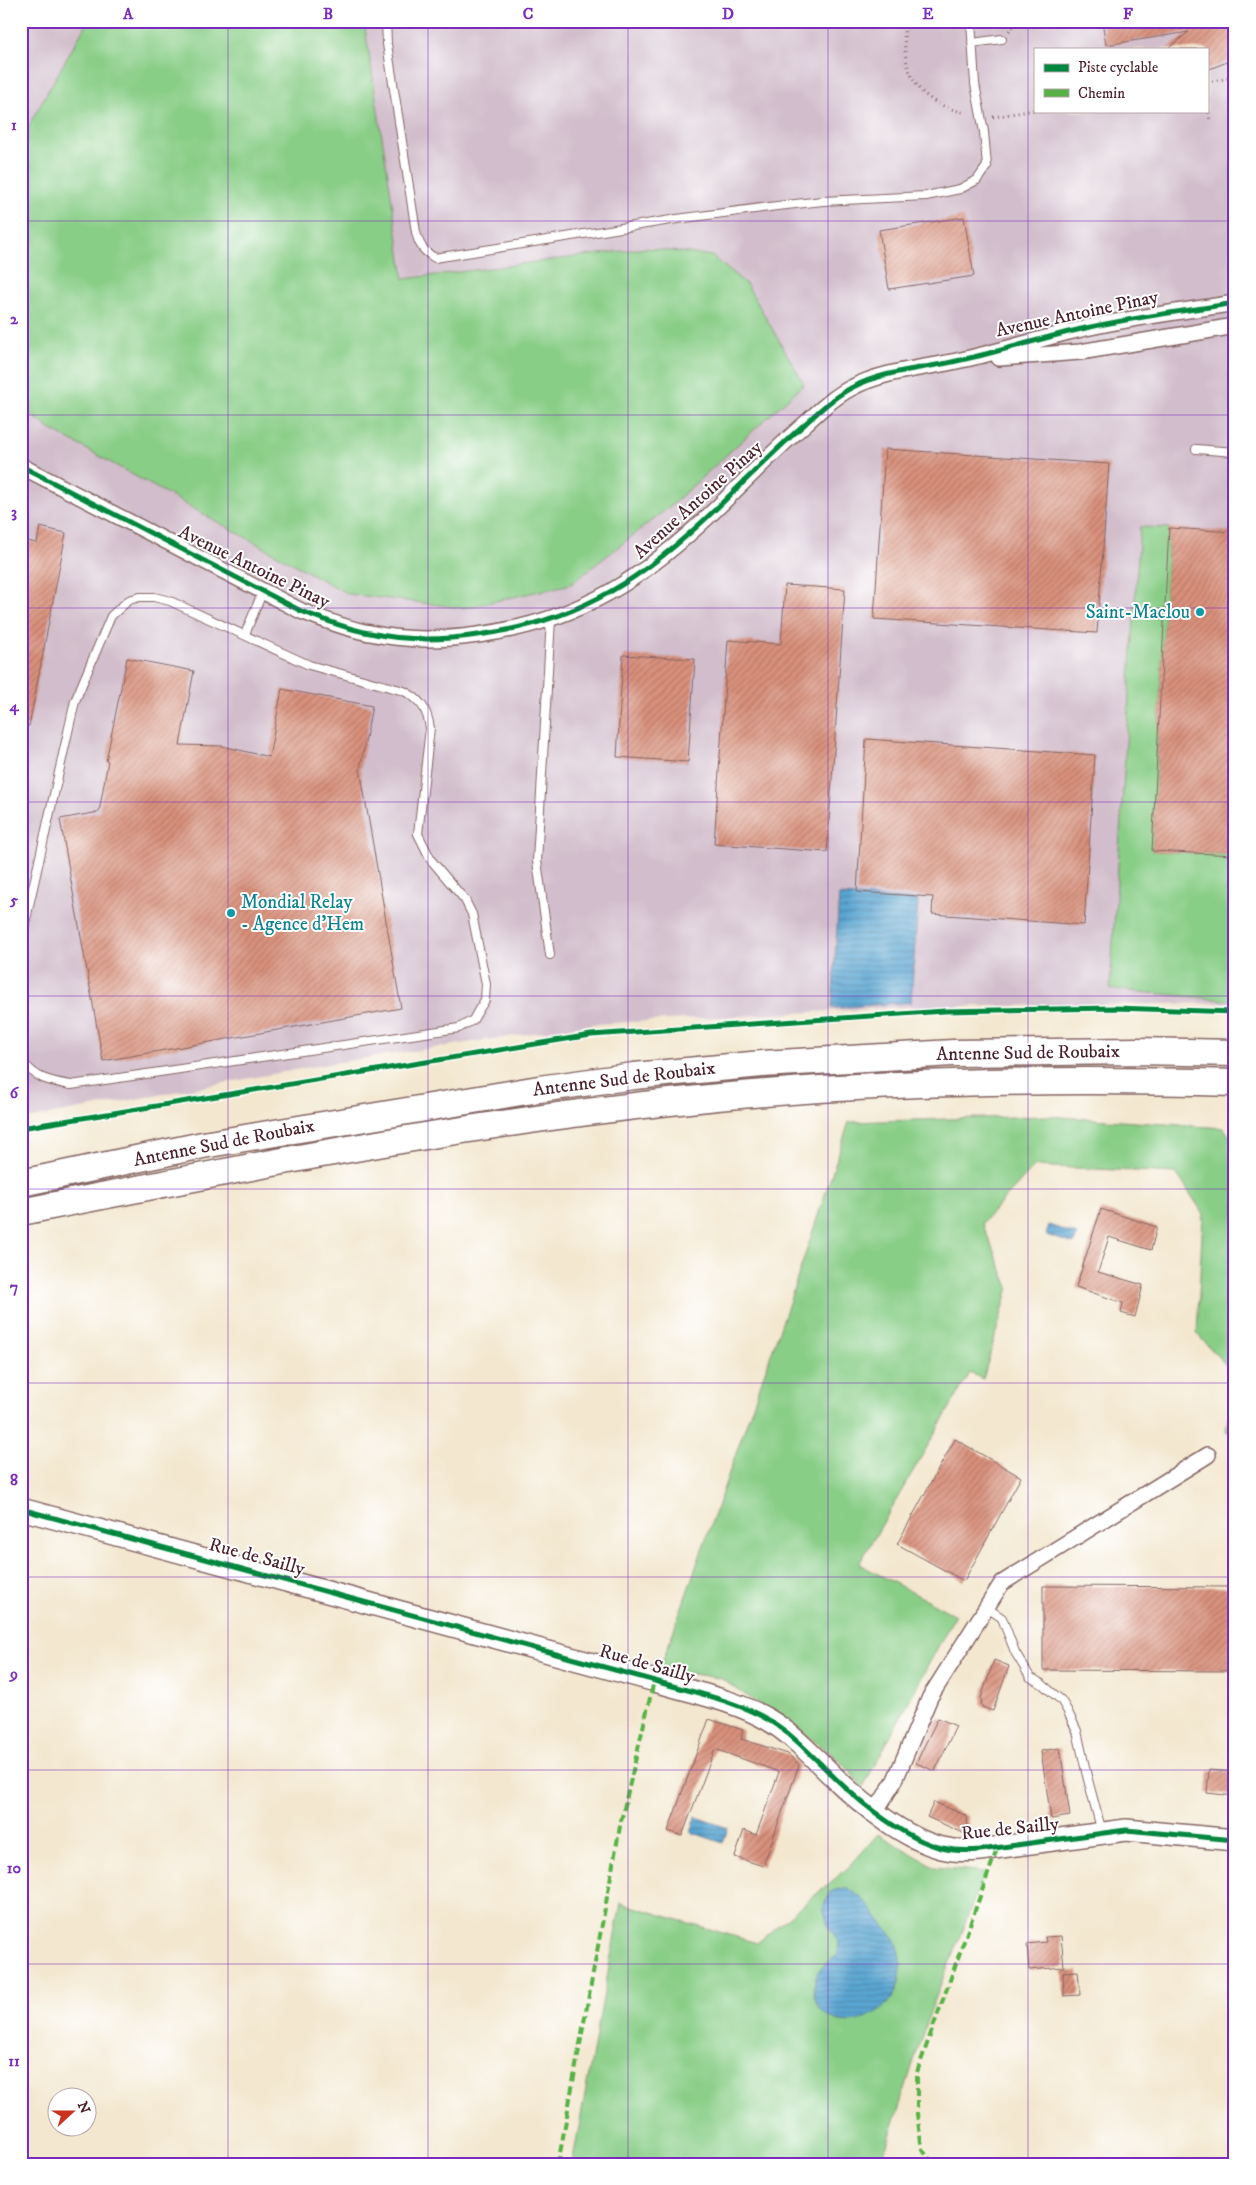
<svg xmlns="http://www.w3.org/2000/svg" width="1256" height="2185" font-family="'IM FELL DW Pica',serif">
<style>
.industrial{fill:#d1bdcb;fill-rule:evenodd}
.green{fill:#89ce87;stroke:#6a7659}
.water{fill:url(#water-rules);stroke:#52627e}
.building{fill:url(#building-hatch)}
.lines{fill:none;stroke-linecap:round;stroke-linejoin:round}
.lane-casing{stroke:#856564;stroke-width:10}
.street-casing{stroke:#856564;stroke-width:18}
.secondary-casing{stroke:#856564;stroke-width:24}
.highway-casing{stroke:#856564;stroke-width:29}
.path{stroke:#856564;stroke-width:3;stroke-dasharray:1 4;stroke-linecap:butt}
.lane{stroke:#fff;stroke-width:8}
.street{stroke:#fff;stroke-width:15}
.secondary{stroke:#fff;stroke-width:21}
.highway{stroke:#fff;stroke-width:26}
.quiet{stroke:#57b146;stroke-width:4;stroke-dasharray:8 4;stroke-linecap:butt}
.cycleway-casing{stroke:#fff;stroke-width:8}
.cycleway{stroke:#00873e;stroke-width:5}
.grid{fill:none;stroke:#7b2cbf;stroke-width:1;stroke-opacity:0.55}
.culture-dot{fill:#0f9aa8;stroke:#fff;stroke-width:2}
.labels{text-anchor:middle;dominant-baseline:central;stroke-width:4;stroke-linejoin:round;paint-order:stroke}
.street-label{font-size:19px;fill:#4a1f2b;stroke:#fff}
.culture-label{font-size:19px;fill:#0d838f;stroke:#fff;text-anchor:end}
.neatline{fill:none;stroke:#7b2cbf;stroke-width:2}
.grid-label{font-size:16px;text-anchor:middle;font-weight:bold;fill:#7b2cbf}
</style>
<defs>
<pattern id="water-rules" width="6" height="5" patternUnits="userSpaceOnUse" patternTransform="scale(1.25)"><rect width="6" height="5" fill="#5aa5d2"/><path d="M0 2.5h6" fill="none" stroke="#4c86ab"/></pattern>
<pattern id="building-hatch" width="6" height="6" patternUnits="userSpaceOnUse" patternTransform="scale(1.25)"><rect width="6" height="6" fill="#d9917c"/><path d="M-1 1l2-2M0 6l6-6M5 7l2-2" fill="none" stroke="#b27666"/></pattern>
</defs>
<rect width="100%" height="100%" fill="#fff"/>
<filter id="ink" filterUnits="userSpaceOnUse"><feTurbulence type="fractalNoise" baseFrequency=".02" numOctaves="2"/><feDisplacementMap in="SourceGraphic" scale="10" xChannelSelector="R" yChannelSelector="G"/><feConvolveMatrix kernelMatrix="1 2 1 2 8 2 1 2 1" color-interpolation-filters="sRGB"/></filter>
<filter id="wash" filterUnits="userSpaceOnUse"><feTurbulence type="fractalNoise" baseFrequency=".0096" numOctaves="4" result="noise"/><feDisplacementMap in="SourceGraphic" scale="20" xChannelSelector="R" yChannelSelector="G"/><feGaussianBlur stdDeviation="1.12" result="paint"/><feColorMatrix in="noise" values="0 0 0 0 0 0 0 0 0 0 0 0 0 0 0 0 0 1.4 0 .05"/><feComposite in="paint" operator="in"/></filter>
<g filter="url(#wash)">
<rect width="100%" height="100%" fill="#f3e7cf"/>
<path class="industrial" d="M 21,21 L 88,21 L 30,123 L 21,167 Z
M 364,21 L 1235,21 L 1235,1003 L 904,1007 L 595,1024 L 333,1063 L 21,1120 L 21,407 L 50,429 L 712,256 L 646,248 L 404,279 ZM 1035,49 L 1207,49 L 1207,111 L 1035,111 Z"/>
<path class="green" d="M 88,21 L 364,21 L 404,279 L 646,248 L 712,256 L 747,285 L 804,384 L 674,503 L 571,584 L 464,608 L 348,594 L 50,429 L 21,407 L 21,167 L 30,123 Z
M 1140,527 L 1169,528 L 1152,851 L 1235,855 L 1235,1001 L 1110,989 Z
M 1047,1116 L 1224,1128 L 1235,1145 L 1235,1375 L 1197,1334 L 1203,1213 L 1176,1173 L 1035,1166 L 982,1223 L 1009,1287 L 983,1379 L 970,1373 L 859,1564 L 955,1615 L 863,1787 L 839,1760 L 808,1736 L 720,1678 L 660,1669 L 790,1300 L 849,1122 Z
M 1235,1381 L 1235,1436 L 1226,1431 Z
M 878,1834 L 935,1867 L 985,1872 L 927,2020 L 881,2164 L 572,2164 L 621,1903 L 757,1943 L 849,1867 Z"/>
<path class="water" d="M 839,895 L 918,900 L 911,1002 L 832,1008 Z
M 1049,1225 L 1077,1235 L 1074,1244 L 1046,1235 Z
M 696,1817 L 728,1828 L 723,1843 L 691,1832 Z
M 846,1887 C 866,1900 869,1905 883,1925 C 886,1929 890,1932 893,1936 C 899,1944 901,1956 901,1965 C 901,1974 899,1987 894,1995 C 888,2006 869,2018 857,2021 C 836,2025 814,2013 814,1991 C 814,1973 823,1964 838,1955 L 839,1942 L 828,1926 L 823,1907 L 830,1892 Z"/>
<g id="blocks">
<path class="building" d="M 1102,21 L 1199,21 L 1200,24 L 1203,21 L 1235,21 L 1235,57 L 1227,62 L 1207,70 L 1207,49 L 1167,49 L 1189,32 L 1106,45 Z
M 964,217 L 974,276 L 889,289 L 879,230 Z
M 885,449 L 1109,464 L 1097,633 L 874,619 Z
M 40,527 L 66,533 L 29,726 L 21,726 L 21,540 L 37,543 Z
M 1169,528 L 1235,532 L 1235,855 L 1152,851 Z
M 785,585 L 845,589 L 827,852 L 714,844 L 728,640 L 781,644 Z
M 623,655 L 695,659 L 688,762 L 617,757 Z
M 127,658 L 194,671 L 180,745 L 222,746 L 269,757 L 282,689 L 372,706 L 360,769 L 401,1008 L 103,1061 L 60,819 L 99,812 L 108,761 L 106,761 Z
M 866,739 L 1095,755 L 1084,925 L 932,914 L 933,897 L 857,892 Z
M 1101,1209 L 1157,1227 L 1151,1250 L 1109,1237 L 1098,1272 L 1143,1285 L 1135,1317 L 1121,1313 L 1123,1303 L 1076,1287 Z
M 955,1439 L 1021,1477 L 964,1581 L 897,1544 Z
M 1043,1586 L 1232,1587 L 1231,1671 L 1043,1670 Z
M 994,1660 L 1009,1666 L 993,1711 L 982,1707 L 981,1698 Z
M 938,1718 L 956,1726 L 935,1771 L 916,1763 Z
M 709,1719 L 743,1730 L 741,1739 L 788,1754 L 799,1765 L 763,1866 L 735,1857 L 744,1830 L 756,1835 L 779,1772 L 715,1749 L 682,1836 L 668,1831 Z
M 1060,1748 L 1070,1816 L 1051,1819 L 1041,1751 Z
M 1209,1770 L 1235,1772 L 1235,1796 L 1207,1793 Z
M 934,1802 L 967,1816 L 968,1835 L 927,1817 Z
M 1061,1936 L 1064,1967 L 1029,1970 L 1027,1944 L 1046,1942 L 1045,1937 Z
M 1078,1971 L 1080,1995 L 1064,1996 L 1063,1972 Z"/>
</g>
</g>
<g filter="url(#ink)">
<use href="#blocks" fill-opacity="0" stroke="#856564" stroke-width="1"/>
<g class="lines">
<defs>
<path id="lane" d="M 386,21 L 387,44 L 416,232 C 419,245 423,251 435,258 L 677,219 L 777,206 L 823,201 L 926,196 L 960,189 L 977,180 L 987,166 L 984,132 L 975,84 L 971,21
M 972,43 L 1002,39
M 1196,449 L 1235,452
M 245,634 L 263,591
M 21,941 L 75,701 L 111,616 L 129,600 L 140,597 L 154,597 L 170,601 L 309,665 L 404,691 C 421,700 427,709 430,728 L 418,834 L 431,860 L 465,900 L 472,914 L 486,984 L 485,1000 L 478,1011 L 473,1020 L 459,1028 L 71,1085 C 48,1081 36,1079 21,1060
M 550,955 L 537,861 L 551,619
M 986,1607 L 1002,1618 L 1015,1652 L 1030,1677 L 1042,1684 L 1061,1700 L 1067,1710 L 1077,1731 L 1087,1776 L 1102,1832"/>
<path id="street" d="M 999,358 L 1080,352 L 1235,326
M 21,466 L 301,611 C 323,619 346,629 370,633 C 405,641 443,640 478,635 C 582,621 646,577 720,505 C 748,478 776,449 806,423 C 820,410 834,397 851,388 C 885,370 924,369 961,360 C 1003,351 1044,337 1086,328 C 1135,317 1185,311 1235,303
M 875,1812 L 895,1780 L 930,1697 L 1002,1583 L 1208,1455"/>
<path id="secondary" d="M 21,1509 L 652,1680 C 690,1692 732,1699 767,1719 C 793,1734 813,1757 835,1778 C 863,1805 905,1839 942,1848 C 955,1851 968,1851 980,1850 L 1126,1830 L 1235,1840"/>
<path id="highway" d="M 21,1183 L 203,1145 L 539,1089 L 634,1076 L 762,1064 L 953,1053 L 1137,1051 L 1235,1053
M 21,1212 C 236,1169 452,1126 670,1102 C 858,1081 1046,1078 1235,1083"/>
</defs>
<use href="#lane" class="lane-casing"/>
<use href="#street" class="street-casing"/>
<use href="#secondary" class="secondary-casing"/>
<use href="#highway" class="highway-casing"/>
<path class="path" d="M 905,21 C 901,71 914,103 967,113
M 1029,21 L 1033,21
M 1009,31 L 1018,21
M 1207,82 L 1235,77
M 1207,103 L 1210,121
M 993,117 L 1035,110"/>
<use href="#lane" class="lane"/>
<use href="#street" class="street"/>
<use href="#secondary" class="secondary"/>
<use href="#highway" class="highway"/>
<path class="quiet" d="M 558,2164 L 621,1821 L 654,1681
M 933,2164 L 922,2149 L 917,2114 L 917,2072 L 997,1849"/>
<defs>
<path id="cycleway" d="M 21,466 L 301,611 C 323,619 346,629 370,633 C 405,641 443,640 478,635 C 582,621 646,577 720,505 C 748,478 776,449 806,423 C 820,410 834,397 851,388 C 885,370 924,369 961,360 C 1003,351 1044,337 1086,328 C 1135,317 1185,311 1235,303
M 21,1128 L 591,1035 L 945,1011 L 1115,1008 L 1235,1012
M 21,1509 L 652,1680 C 690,1692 732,1699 767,1719 C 793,1734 813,1757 835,1778 C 863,1805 905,1839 942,1848 C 955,1851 968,1851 980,1850 L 1126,1830 L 1235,1840"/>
</defs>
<use href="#cycleway" class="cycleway-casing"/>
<use href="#cycleway" class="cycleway"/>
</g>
</g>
<path class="grid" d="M 228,21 L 228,2164M 428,21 L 428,2164M 628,21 L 628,2164M 828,21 L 828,2164M 1028,21 L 1028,2164M 21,221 L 1235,221M 21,415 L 1235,415M 21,608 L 1235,608M 21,802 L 1235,802M 21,996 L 1235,996M 21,1189 L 1235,1189M 21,1383 L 1235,1383M 21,1577 L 1235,1577M 21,1770 L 1235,1770M 21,1964 L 1235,1964"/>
<g class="culture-dot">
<circle cx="1200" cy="612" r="5"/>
<circle cx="231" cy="913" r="5"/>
</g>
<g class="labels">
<g class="street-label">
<text transform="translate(1077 314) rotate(-12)">Avenue Antoine Pinay</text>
<text transform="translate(698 500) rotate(-42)">Avenue Antoine Pinay</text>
<text transform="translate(254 567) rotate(26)">Avenue Antoine Pinay</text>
<text transform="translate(1028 1053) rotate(-1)">Antenne Sud de Roubaix</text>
<text transform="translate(624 1079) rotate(-7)">Antenne Sud de Roubaix</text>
<text transform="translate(224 1143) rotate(-11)">Antenne Sud de Roubaix</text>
<text transform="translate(257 1557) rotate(15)">Rue de Sailly</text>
<text transform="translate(647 1664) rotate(16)">Rue de Sailly</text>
<text transform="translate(1010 1829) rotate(-6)">Rue de Sailly</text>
</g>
<g class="culture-label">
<text x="1190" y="612">Saint-Maclou</text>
<text x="241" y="902" text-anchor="start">Mondial Relay<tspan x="241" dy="22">- Agence d'Hem</tspan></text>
</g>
</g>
<rect width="1256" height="2185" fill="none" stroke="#fff" stroke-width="55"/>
<rect x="1034" y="48" width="175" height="65" fill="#ffffff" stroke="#b7a5aa"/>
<rect x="1044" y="64" width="25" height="8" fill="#00873e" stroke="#b7a5aa"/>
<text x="1078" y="72" font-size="15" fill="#4a1f2b">Piste cyclable</text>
<rect x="1044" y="89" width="25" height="8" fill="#57b146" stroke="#b7a5aa"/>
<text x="1078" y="98" font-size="15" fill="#4a1f2b">Chemin</text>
<g transform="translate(72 2112) rotate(69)"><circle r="24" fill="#ffffff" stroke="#b7a5aa"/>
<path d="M0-4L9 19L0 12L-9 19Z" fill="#c8321e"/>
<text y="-8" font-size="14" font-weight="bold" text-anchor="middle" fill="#4a1f2b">N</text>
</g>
<rect x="28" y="28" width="1200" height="2130" class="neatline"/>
<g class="grid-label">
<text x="128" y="19">A</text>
<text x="328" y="19">B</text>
<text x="528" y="19">C</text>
<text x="728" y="19">D</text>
<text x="928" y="19">E</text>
<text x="1128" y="19">F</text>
<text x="14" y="130">1</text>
<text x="14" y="324">2</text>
<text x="14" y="517">3</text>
<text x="14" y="711">4</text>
<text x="14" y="905">5</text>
<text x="14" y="1098">6</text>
<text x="14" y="1292">7</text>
<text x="14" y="1485">8</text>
<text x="14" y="1679">9</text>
<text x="14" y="1873">10</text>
<text x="14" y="2066">11</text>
</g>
</svg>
